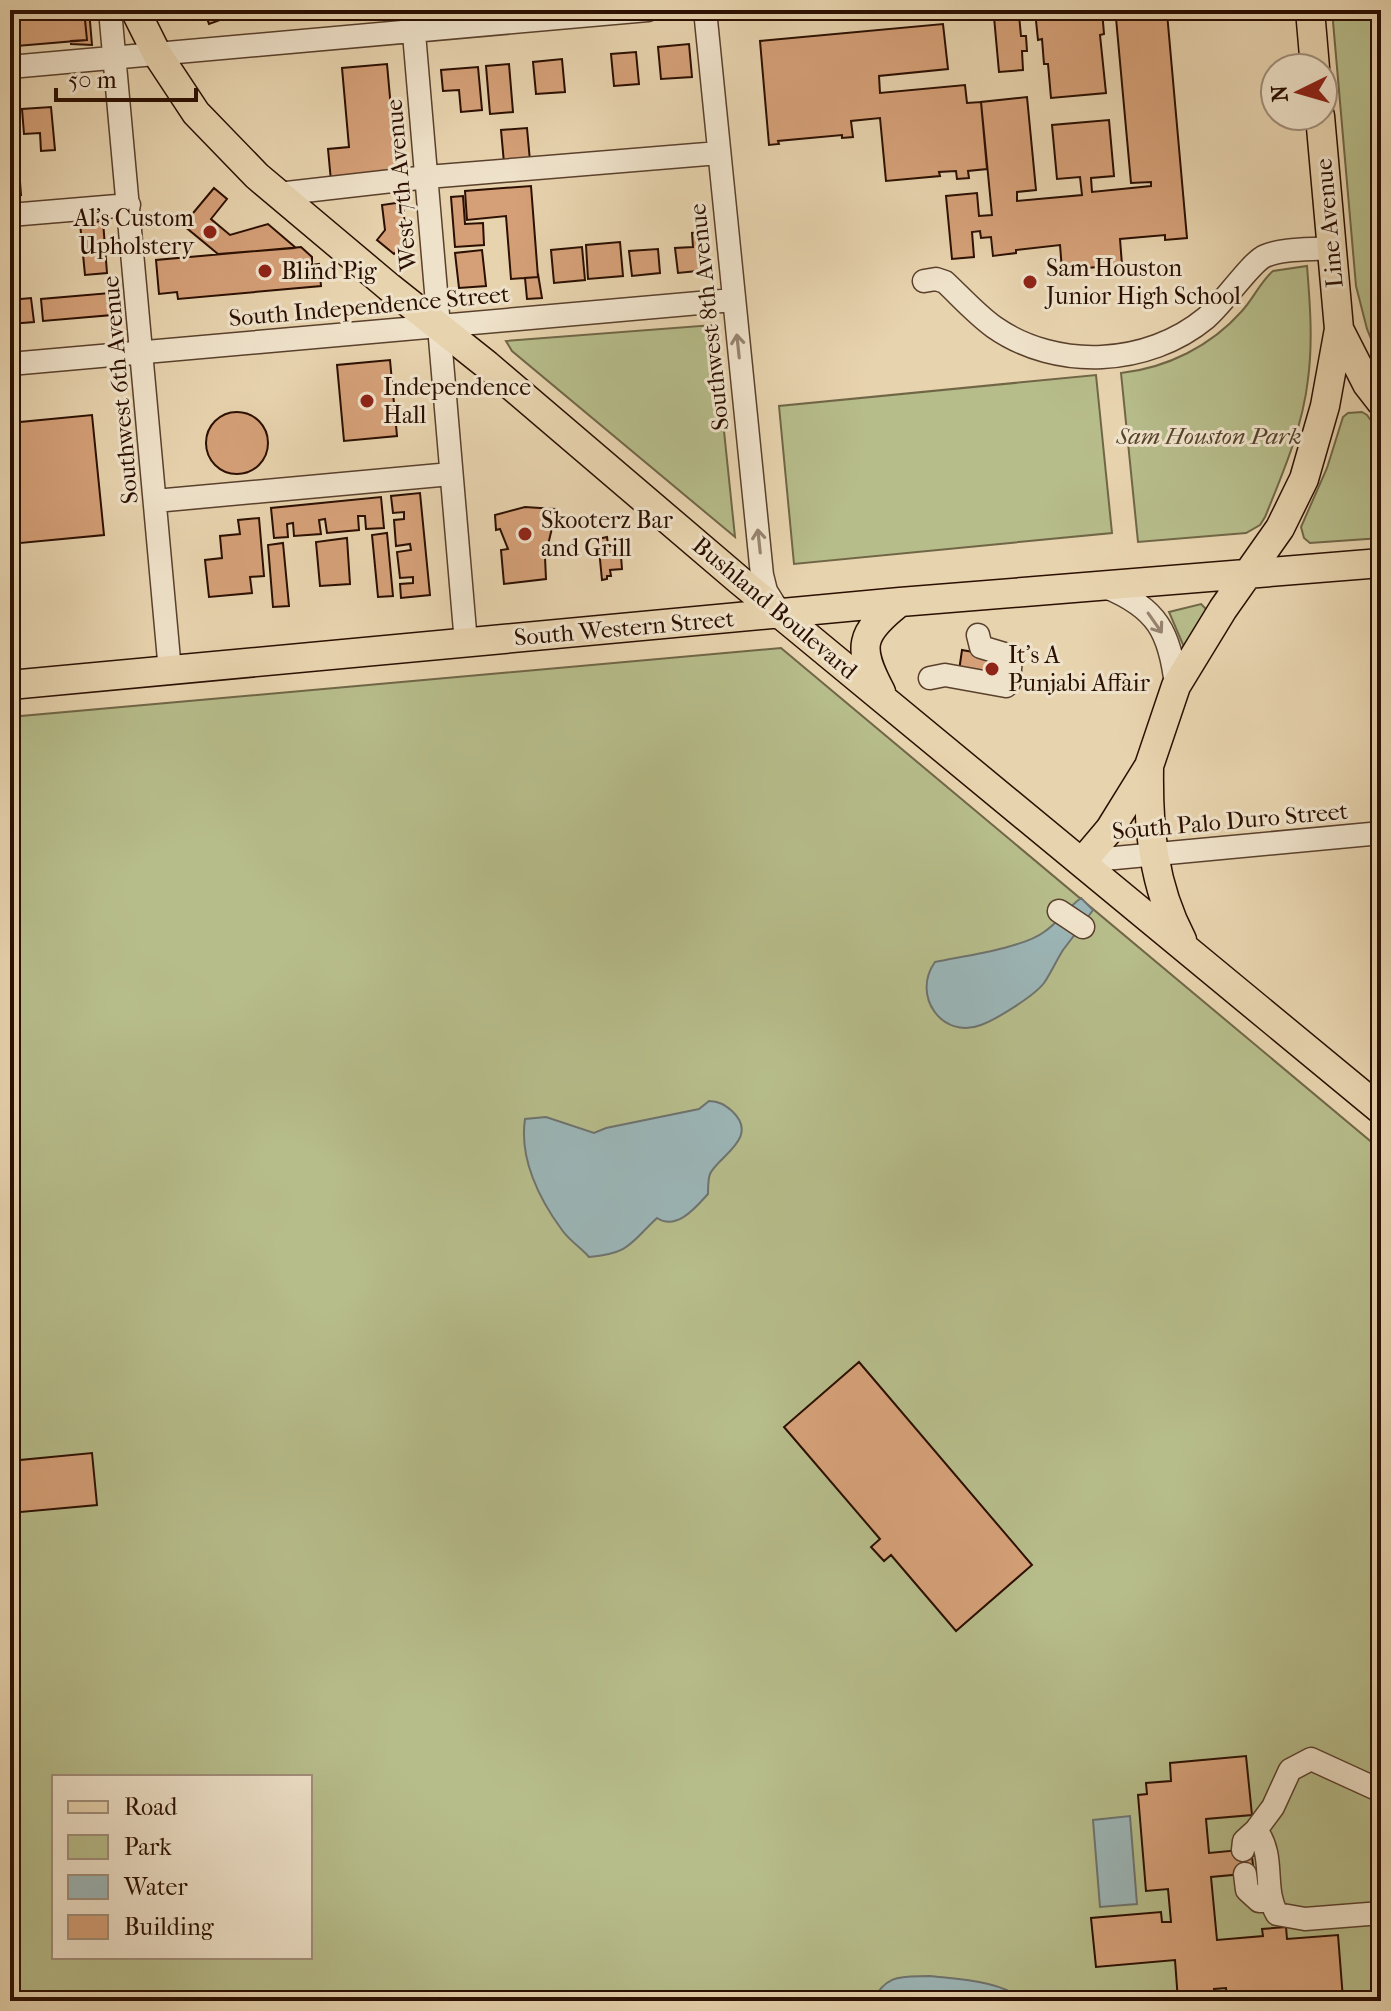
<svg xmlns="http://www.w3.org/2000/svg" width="1391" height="2011" font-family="'IM FELL French Canon',serif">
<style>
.green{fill:#b6bc8a;stroke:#706646;stroke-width:2;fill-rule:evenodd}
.water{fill:#9bb5b6;stroke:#6e736e;stroke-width:2}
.building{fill:#d5a078;stroke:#2b0f01;stroke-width:2}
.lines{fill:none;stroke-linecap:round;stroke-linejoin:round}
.minor-casing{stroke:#5a402c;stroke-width:25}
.major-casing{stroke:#2b0f01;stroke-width:31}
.minor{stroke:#efe2ca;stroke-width:22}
.major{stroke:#e7d3ae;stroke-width:28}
.oneway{stroke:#978370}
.poi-dot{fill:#8f2418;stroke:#efe2ca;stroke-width:3}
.labels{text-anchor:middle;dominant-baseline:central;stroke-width:6;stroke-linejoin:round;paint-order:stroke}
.street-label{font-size:24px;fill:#2b0f01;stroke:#efe2ca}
.poi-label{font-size:24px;fill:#2b0f01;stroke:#efe2ca;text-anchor:start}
.park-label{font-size:24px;font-style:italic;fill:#55432a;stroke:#efe2ca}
</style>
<rect width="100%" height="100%" fill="#e7d3ae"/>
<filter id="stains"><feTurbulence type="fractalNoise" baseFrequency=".0025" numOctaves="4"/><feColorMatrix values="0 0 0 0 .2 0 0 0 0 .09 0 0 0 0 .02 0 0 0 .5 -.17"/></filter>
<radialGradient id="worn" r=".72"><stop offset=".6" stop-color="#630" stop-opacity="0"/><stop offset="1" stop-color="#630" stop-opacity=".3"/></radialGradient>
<path class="green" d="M 1332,10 L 1381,10 L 1381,363 L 1367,329 L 1356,286 Z
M 1307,266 C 1310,303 1313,342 1308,379 C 1303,426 1283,473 1265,517 L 1260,525 L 1246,533 L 1138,542 L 1121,373 C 1167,368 1211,346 1242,311 C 1253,299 1261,281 1273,271 Z
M 713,325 L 735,537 L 512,351 L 506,341 Z
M 1096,375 L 1112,533 L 794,564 L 779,406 Z
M 1362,412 L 1367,415 L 1381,435 L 1381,538 L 1310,543 L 1304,538 L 1301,527 L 1327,468 L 1343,417 L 1348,413 Z
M 1201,604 L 1206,609 L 1205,613 L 1184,647 L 1169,612 Z
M 781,648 L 1381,1150 L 1381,2001 L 10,2001 L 10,717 ZM 54,1777 L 310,1777 L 310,1957 L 54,1957 Z"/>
<path class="water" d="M 1081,898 L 1093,910 C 1083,924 1073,937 1063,950 C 1056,961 1051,973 1044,983 C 1034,996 997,1019 981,1025 C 942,1040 911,995 935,962 C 963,956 1023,948 1044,932 C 1058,923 1067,908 1081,898 Z
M 709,1101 C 719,1101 725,1105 732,1111 C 761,1138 717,1157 710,1174 C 708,1179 708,1188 708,1194 C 696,1207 677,1231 657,1218 C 630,1243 631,1253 589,1257 C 581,1248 569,1240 562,1230 C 539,1199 519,1158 525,1119 L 546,1117 L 594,1133 L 606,1128 L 699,1109 Z
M 1130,1816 L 1137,1904 L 1100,1907 L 1093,1820 Z
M 930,1976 C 954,1979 1007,1981 1021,2001 L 872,2001 C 888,1973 901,1977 930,1976 Z"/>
<path class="building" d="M 14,10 L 84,10 L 87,40 L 17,46 Z
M 84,10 L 89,10 L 92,45 L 71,44 L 71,41 L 87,40 Z
M 204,10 L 232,10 L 234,15 L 209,24 Z
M 1102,10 L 1104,34 L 1100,35 L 1106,93 L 1051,98 L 1048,64 L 1044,64 L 1042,39 L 1038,40 L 1035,11 Z
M 1167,13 L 1187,238 L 1165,240 L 1165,235 L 1120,239 L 1122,265 L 1062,270 L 1060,245 L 1016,250 L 1016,253 L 993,256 L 991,237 L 981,238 L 980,231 L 972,232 L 974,257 L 952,259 L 946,196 L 977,193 L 979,216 L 992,215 L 981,102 L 1027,97 L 1036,190 L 1017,192 L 1017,201 L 1082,195 L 1080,177 L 1057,179 L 1052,125 L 1109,120 L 1114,176 L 1091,178 L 1092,192 L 1151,186 L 1151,182 L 1131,183 L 1116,18 Z
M 1019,15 L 1021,36 L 1026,36 L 1027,51 L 1022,51 L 1023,70 L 999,72 L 994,17 Z
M 943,24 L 948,69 L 879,76 L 880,93 L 965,85 L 967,103 L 981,102 L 987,169 L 968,171 L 969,178 L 957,179 L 956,171 L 939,172 L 940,176 L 886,181 L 880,118 L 851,121 L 853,137 L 842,138 L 842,135 L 778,141 L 779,144 L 769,145 L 760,41 Z
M 689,44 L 692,77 L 661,79 L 658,47 Z
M 636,52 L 639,84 L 614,86 L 611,54 Z
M 562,59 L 565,92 L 536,94 L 533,62 Z
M 387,64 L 397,175 L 331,181 L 328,149 L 349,147 L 342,68 Z
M 509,64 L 513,112 L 490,114 L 486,66 Z
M 478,67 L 482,110 L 461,112 L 459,90 L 443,91 L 441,70 Z
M 51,107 L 55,150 L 41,151 L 40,133 L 24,134 L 22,109 Z
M 527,128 L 530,161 L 504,163 L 501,130 Z
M 10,169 L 19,169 L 21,195 L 10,196 Z
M 531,186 L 538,277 L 511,279 L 506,216 L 467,220 L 465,191 Z
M 214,188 L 227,199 L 211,219 L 230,235 L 268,224 L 296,248 L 218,254 L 183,225 Z
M 463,196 L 465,224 L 483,223 L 484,245 L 455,247 L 451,197 Z
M 403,202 L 406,243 L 394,254 L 377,240 L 385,230 L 382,205 Z
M 103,221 L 107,273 L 85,275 L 80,223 Z
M 703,232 L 707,270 L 678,273 L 675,248 L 693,247 L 692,233 Z
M 620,242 L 623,276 L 588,279 L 586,245 Z
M 301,247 L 312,257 L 312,265 L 319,264 L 321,286 L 178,299 L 177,292 L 159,294 L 156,260 Z
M 582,247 L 585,280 L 554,283 L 551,250 Z
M 658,249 L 660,273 L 632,276 L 629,251 Z
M 482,250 L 486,286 L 459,288 L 455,253 Z
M 538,274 L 542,298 L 527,299 L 525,278 L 538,277 Z
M 110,293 L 112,315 L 43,321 L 41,299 Z
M 31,298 L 34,322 L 10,324 L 10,300 Z
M 390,360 L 397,436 L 344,441 L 337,365 Z
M206 443a31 31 0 1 1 62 0a31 31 0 1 1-62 0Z
M 92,415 L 104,535 L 10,544 L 10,423 Z
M 420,493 L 430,595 L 401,598 L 400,584 L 413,583 L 413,577 L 400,578 L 397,552 L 411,550 L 410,544 L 396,546 L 394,520 L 404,519 L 404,512 L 393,513 L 391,496 Z
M 381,497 L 384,528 L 366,529 L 365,516 L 358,516 L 359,530 L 327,533 L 325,519 L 319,520 L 321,534 L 294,536 L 293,523 L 287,524 L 288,537 L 274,538 L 271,508 Z
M 525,507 L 555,509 L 558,524 L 553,524 L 545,557 L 546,579 L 504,584 L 501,550 L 508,549 L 500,529 L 496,530 L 495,515 Z
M 259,518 L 264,576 L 250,577 L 252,593 L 209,597 L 205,560 L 222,558 L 220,536 L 240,534 L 238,520 Z
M 387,533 L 393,596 L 378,597 L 372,535 Z
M 607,537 L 608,544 L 620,543 L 622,569 L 610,570 L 611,576 L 607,576 L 607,579 L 602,580 L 598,539 Z
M 347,538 L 350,584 L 320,586 L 316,542 Z
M 283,543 L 289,606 L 273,607 L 268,545 Z
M 962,650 L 1007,658 L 1003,683 L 959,671 Z
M 859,1362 L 1032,1565 L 956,1631 L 891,1555 L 884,1561 L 871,1547 L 880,1539 L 784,1427 Z
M 92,1453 L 97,1505 L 10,1513 L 10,1461 Z
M 1246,1756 L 1252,1815 L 1206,1819 L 1209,1853 L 1251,1849 L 1254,1873 L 1211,1877 L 1217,1940 L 1263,1936 L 1262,1929 L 1286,1927 L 1287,1939 L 1338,1935 L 1343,1999 L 1227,2001 L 1226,1988 L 1214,1989 L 1215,2001 L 1178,2001 L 1175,1960 L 1096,1967 L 1091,1918 L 1161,1912 L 1162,1922 L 1171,1922 L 1168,1889 L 1146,1891 L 1138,1795 L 1147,1794 L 1146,1783 L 1171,1781 L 1170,1763 Z"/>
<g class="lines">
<defs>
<path id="minor" d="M 110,10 L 170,671
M 412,10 L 466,643
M 705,10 L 762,575 L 766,591 L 776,607
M 10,67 L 648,10
M 278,194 L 427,177 L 719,153
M 10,215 L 129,205
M 924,281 L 936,279 L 945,282 C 961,297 976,314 994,327 C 1057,371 1148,366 1206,318 C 1223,304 1251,262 1265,256 C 1284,248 1311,250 1332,248
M 10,364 L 733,300
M 155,501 L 451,474
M 1106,587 C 1157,608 1170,632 1176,686
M 930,678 L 945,675 L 1006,686 L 1009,683 L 1011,656 L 981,647 L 978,635
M 1083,861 L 1381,833
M 1059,911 L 1083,927
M 1256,1830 L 1273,1807 L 1290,1770 L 1311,1759 L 1381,1791
M 1243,1850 L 1244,1841 L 1256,1830 C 1276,1856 1262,1888 1277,1914 L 1305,1919 L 1381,1913
M 1245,1874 L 1247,1890 L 1259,1901 L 1269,1901"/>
<path id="major" d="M 135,10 L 157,54 L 196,113 L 257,176 L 389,287 L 487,365 L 739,580 L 1381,1110
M 1310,10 L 1315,68
M 1339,329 L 1367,384 L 1381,402
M 10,685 L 900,602 L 1381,563
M 881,692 C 857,647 859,634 900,602
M 1149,767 C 1148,828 1153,885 1182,940
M 1083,861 L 1110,829 L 1149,766 L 1176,686 L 1223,609 L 1280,528 L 1304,479 L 1325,406 L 1339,329 L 1320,116"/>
</defs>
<use href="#minor" class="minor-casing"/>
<use href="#major" class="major-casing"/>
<use href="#minor" class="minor"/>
<use href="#major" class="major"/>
</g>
<defs><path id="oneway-shaft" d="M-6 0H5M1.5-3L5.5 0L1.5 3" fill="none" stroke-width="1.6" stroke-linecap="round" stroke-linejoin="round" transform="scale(2)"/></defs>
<g class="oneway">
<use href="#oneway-shaft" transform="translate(738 346) rotate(-96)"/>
<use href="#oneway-shaft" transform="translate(759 541) rotate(-96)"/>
<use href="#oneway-shaft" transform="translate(1155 623) rotate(55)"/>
</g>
<g class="poi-dot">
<circle cx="210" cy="232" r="8"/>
<circle cx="265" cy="271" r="8"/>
<circle cx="1030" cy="282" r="8"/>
<circle cx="367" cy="401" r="8"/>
<circle cx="525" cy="534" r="8"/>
<circle cx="992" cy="669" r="8"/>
</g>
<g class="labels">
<g class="street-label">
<text transform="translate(401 185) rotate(-95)">West 7th Avenue</text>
<text transform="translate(1329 223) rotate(-95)">Line Avenue</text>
<text transform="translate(369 306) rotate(-5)">South Independence Street</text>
<text transform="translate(709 317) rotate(-96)">Southwest 8th Avenue</text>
<text transform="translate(120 390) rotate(-95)">Southwest 6th Avenue</text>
<text transform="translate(775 608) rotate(40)">Bushland Boulevard</text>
<text transform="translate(624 628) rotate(-5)">South Western Street</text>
<text transform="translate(1230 821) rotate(-5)">South Palo Duro Street</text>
</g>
<g class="poi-label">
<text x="194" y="218" text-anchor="end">Al's Custom<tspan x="194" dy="28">Upholstery</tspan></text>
<text x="1046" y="268">Sam Houston<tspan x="1046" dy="28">Junior High School</tspan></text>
<text x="281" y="271">Blind Pig</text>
<text x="383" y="387">Independence<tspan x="383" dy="28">Hall</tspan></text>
<text x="541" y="520">Skooterz Bar<tspan x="541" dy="28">and Grill</tspan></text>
<text x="1008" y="655">It's A<tspan x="1008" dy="28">Punjabi Affair</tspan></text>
</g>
<g class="park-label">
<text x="1209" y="436">Sam Houston Park</text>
</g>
</g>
<rect width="1391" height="2011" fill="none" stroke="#e7d3ae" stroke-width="40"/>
<rect x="12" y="12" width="1367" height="1987" fill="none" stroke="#2b0f01" stroke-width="4"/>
<rect x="20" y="20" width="1351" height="1971" fill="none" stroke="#2b0f01" stroke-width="2"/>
<rect x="52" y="1775" width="260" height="184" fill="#efe2ca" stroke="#a18e7a" stroke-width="2"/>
<rect x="68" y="1801" width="40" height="12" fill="#e7d3ae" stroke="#a18e7a" stroke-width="2"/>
<text x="124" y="1815" font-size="24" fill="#2b0f01">Road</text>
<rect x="68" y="1835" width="40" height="24" fill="#b6bc8a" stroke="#a18e7a" stroke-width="2"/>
<text x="124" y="1855" font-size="24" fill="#2b0f01">Park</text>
<rect x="68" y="1875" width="40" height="24" fill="#9bb5b6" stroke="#a18e7a" stroke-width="2"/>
<text x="124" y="1895" font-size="24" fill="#2b0f01">Water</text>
<rect x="68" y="1915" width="40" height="24" fill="#d5a078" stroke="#a18e7a" stroke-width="2"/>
<text x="124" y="1935" font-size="24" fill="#2b0f01">Building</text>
<g transform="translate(1299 92) rotate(265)"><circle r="38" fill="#efe2ca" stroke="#a18e7a" stroke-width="2"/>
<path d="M0-6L14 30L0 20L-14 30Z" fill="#8f2418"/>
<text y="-12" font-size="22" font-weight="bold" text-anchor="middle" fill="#2b0f01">N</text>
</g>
<path d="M56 88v12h140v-12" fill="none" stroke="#2b0f01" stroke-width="4"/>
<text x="68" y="88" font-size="24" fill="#2b0f01" stroke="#efe2ca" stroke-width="6" paint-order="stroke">50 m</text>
<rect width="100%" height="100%" filter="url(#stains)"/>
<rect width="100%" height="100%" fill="url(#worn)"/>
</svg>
